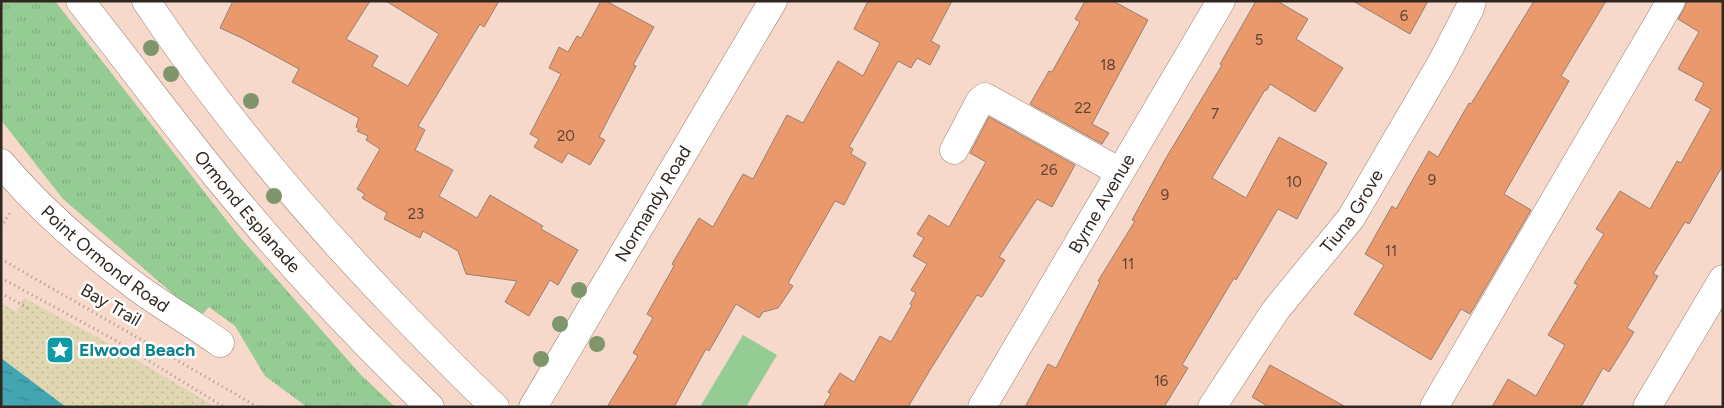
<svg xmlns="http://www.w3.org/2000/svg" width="1724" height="408" font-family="Figtree,sans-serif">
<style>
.grass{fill:url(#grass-tufts)}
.sand{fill:url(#sand-dots)}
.garden{fill:#94cc93}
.water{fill:url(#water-ripples)}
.building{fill:#ea996c;stroke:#997f72}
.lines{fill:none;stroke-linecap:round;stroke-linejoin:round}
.minor-casing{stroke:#9a8072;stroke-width:29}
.major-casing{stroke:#9a8072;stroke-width:29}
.path{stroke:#aa9589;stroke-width:3;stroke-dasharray:1 4;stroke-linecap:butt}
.minor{stroke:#fff;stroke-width:28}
.major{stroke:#fff;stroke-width:28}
.tree{fill:#7f956c}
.labels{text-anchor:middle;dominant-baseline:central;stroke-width:5;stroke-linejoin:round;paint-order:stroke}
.number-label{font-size:15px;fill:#5f4434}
.street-label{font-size:18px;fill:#312721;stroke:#fff}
.culture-label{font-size:18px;font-weight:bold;fill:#0d838f;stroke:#fff;text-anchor:start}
</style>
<defs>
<pattern id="grass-tufts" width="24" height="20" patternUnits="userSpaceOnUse" patternTransform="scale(1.25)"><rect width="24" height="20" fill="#94cc93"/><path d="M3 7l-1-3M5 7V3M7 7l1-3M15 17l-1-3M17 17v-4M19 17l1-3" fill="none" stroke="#80af7e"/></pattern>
<pattern id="sand-dots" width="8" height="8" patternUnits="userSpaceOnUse" patternTransform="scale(1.25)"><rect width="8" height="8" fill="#e0d7b2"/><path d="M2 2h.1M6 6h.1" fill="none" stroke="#c1b999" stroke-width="1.8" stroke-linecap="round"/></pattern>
<pattern id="water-ripples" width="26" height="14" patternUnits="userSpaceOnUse" patternTransform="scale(1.25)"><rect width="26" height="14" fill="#42a5b0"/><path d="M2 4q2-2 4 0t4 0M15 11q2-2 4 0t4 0" fill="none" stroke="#38868f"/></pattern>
</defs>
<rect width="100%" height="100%" fill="#f6d9ca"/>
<path class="grass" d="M 1,1 L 55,1 L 238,235 L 361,375 L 395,407 L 307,407 L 265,376 L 235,326 L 209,307 L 200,317 L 63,199 L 1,120 Z"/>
<path class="sand" d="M 24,298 L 106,342 L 216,407 L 66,407 L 1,358 L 1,303 L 16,312 Z"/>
<path class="garden" d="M 743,335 L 777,355 L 746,407 L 700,407 Z"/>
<path class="water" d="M 1,358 L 66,407 L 1,407 Z"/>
<path class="building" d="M 233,1 L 370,1 L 346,39 L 378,56 L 372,66 L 408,86 L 439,34 L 386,1 L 499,1 L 484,27 L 480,24 L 418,126 L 425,130 L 415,150 L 453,170 L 439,196 L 477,218 L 490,195 L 543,226 L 541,229 L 578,250 L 558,285 L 550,280 L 529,316 L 505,302 L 517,281 L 466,274 L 458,251 L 423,231 L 420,238 L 384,219 L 387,213 L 362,198 L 365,194 L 357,189 L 380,149 L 366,140 L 368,136 L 357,131 L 359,129 L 356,127 L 359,118 L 292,82 L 299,69 L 242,38 L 220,28 Z
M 601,1 L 606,1 L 654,27 L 633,65 L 636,66 L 599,137 L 605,140 L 590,165 L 568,153 L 562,163 L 534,147 L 539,139 L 530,134 L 561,74 L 549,68 L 559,47 L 568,52 L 577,36 L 581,38 Z
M 868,1 L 952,1 L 931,41 L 940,46 L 930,65 L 917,58 L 911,68 L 898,61 L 849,147 L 853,149 L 851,154 L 866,163 L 844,205 L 835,201 L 788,283 L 793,286 L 778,308 L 763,312 L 759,318 L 736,304 L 709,351 L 706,349 L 674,407 L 607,407 L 638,356 L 633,353 L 653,318 L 647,314 L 674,266 L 672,264 L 699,218 L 713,227 L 743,174 L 753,179 L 787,115 L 803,123 L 838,61 L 863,76 L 880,43 L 854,29 Z
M 1085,1 L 1113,1 L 1148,20 L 1092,124 L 1109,133 L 1102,144 L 1030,104 L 1049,71 L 1052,72 L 1080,22 L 1075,19 Z
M 1256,1 L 1277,1 L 1308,19 L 1296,39 L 1343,68 L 1315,112 L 1270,84 L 1267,90 L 1265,90 L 1212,178 L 1246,198 L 1279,137 L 1327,163 L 1297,219 L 1278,209 L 1236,280 L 1234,278 L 1182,365 L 1188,368 L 1164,407 L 1025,407 L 1048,364 L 1056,368 L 1100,282 L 1098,281 L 1135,221 L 1132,220 L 1166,158 L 1222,65 L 1220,64 Z
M 1353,1 L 1428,1 L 1410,34 Z
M 1534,1 L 1606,1 L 1561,76 L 1569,81 L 1504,194 L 1531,210 L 1470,314 L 1461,309 L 1431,360 L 1354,314 L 1384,265 L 1365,254 L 1392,206 L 1396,209 L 1429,151 L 1438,157 L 1469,103 L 1471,104 Z
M 1687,1 L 1723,1 L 1723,165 L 1689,224 L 1685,222 L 1653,274 L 1658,276 L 1627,328 L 1634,332 L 1609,372 L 1603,368 L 1581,407 L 1492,407 L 1508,379 L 1536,396 L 1565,345 L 1548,335 L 1578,285 L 1574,283 L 1604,234 L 1596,229 L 1620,191 L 1650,209 L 1677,161 L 1681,163 L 1711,109 L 1695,100 L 1704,83 L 1678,69 L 1699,32 L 1678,19 L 1684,9 Z
M 989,117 L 1075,165 L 1052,207 L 1037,199 L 999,257 L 1005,260 L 982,297 L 977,295 L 930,370 L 908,407 L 823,407 L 831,394 L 828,392 L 840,373 L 854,382 L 880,336 L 891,342 L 912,305 L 910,304 L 916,293 L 911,290 L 927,264 L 913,256 L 924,238 L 917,234 L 929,215 L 949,227 L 986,162 L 970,153 Z
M 1270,365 L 1346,407 L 1269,407 L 1252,397 Z"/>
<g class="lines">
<defs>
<g id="minor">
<path d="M 954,150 L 980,101 L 985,97 L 1120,172"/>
<path id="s1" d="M 1,163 C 40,209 87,250 134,285 C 162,306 192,323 220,343"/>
<path id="s2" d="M 533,407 L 773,1"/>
<path id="s3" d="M 982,407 L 1221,1"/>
<path id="s4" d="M 1212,407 L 1275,311 L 1351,218 L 1442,62 L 1470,8 L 1472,1"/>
<path d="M 1434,407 L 1671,1"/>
<path d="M 1647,407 L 1723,279"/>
</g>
<g id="major">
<path id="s5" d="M 80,1 C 127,60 171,120 218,178 C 284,259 355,335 430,407"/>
<path d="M 146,1 C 222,115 311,220 406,318 C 435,348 464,378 495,407"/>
</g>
</defs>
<use href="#minor" class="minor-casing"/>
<use href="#major" class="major-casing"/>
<path class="path" d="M 1,227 L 11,211
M 1,259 L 258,407
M 1,278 L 115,340 L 224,407
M 1,293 L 29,309"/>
<use href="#minor" class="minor"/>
<use href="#major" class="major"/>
</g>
<g class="tree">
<circle cx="151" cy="48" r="8"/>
<circle cx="171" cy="74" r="8"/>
<circle cx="251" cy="101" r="8"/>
<circle cx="274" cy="196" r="8"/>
<circle cx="579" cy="290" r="8"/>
<circle cx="560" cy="324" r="8"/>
<circle cx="597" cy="344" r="8"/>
<circle cx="541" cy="359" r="8"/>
</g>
<defs>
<symbol id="sight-square" viewBox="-11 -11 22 22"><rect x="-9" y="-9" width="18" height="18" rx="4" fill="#0f9aa8" stroke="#fff"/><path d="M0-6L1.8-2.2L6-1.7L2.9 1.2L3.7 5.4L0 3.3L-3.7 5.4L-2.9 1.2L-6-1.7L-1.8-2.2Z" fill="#fff"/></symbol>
</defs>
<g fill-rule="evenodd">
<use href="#sight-square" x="44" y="334" width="32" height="32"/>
</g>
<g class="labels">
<g class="number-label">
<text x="1404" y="16">6</text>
<text x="1259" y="40">5</text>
<text x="1108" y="65">18</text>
<text x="1083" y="108">22</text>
<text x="1215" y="114">7</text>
<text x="566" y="136">20</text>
<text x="1049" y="170">26</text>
<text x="1432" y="180">9</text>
<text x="1294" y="182">10</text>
<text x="1165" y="195">9</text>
<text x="416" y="214">23</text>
<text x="1391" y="251">11</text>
<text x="1128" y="264">11</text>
<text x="1161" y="381">16</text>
</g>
<g class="street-label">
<text stroke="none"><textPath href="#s2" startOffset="236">Normandy Road</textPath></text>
<text stroke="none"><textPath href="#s3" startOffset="236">Byrne Avenue</textPath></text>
<text stroke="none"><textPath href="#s4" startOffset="241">Tiuna Grove</textPath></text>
<text stroke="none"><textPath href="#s5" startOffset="269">Ormond Esplanade</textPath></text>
<text stroke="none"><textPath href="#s1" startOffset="142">Point Ormond Road</textPath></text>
<text transform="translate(111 305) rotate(30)">Bay Trail</text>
</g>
<g class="culture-label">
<text x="79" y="350">Elwood Beach</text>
</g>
</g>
<rect width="1724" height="408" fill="none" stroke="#312721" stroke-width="5"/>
</svg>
